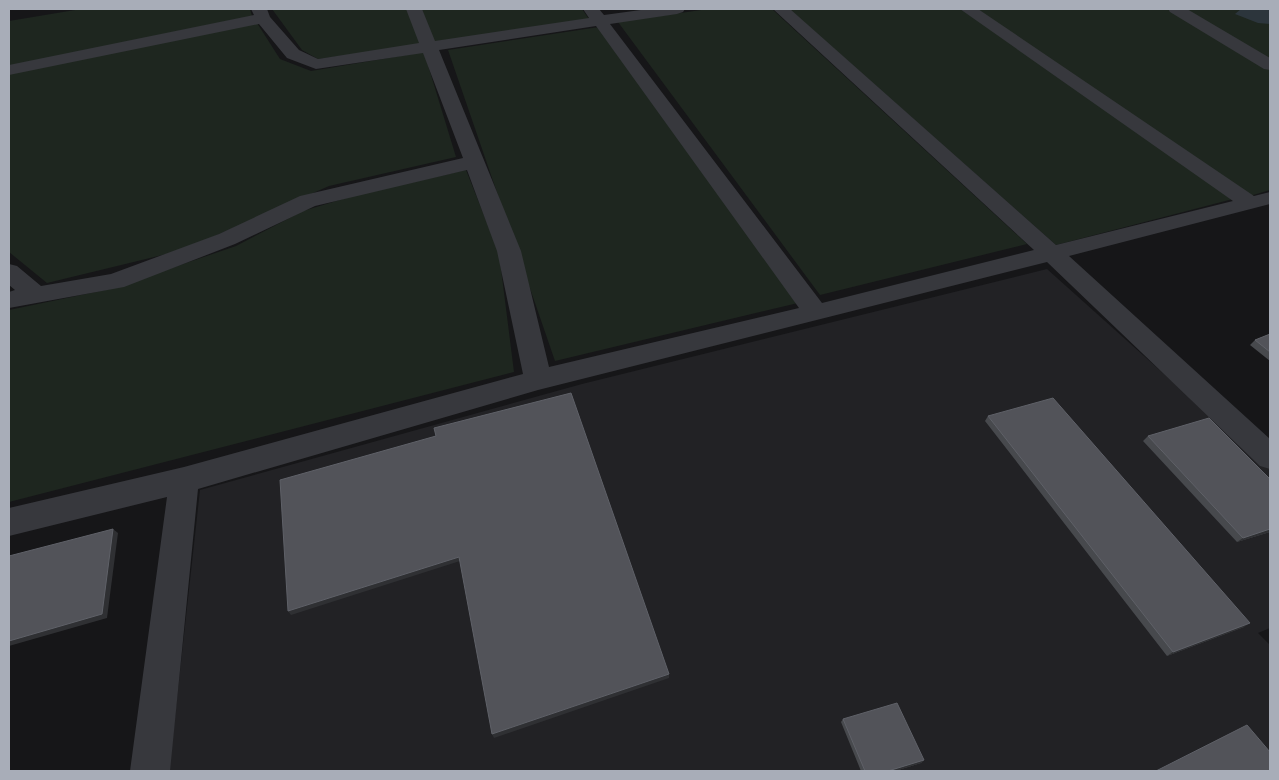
<svg xmlns="http://www.w3.org/2000/svg" width="1279" height="780" font-family="Montserrat,sans-serif">
<style>
.built{fill:#222225}
.green{fill:#1e261f}
.water{fill:#2c353c}
.lines{fill:none;stroke-linecap:round;stroke-linejoin:round}
.minor{fill:#37383d;fill-rule:evenodd}
.wall{fill:#47494d}
.shaded-wall{fill:#2f3033}
.building{fill:#525359;stroke:#5f6168}
</style>
<rect width="100%" height="100%" fill="#161618"/>
<path class="built" d="M 1047,269 L 1270,469 L 1270,628 L 1258,633 L 1270,645 L 1270,771 L 169,771 L 200,490 L 582,384 Z"/>
<path class="green" d="M 81,9 L 250,9 L 252,16 L 9,66 L 9,21 Z
M 272,9 L 408,9 L 421,45 L 318,59 L 302,50 Z
M 419,9 L 582,9 L 589,19 L 433,45 Z
M 708,9 L 772,9 L 1027,244 L 820,295 L 618,22 Z
M 789,9 L 961,9 L 1233,199 L 1056,245 Z
M 974,9 L 1167,9 L 1270,70 L 1270,190 L 1250,196 Z
M 1181,9 L 1270,9 L 1270,61 Z
M 257,23 L 280,59 L 311,71 L 424,52 L 456,157 L 329,186 L 183,250 L 47,283 L 9,252 L 9,74 Z
M 599,27 L 798,303 L 555,361 L 448,50 Z
M 466,170 L 499,253 L 514,372 L 9,502 L 9,310 L 110,289 L 236,246 L 303,211 L 353,196 Z"/>
<path class="water" d="M 1241,9 L 1270,9 L 1270,24 L 1258,23 L 1235,14 Z"/>
<g class="lines">
<path class="minor" d="M 251,9 L 267,9 L 270,17 L 299,50 L 318,59 L 419,43 L 406,9 L 422,9 L 435,41 L 589,18 L 583,9 L 599,9 L 604,15 L 648,9 L 685,9 L 683,12 L 677,14 L 610,24 L 822,303 L 1034,250 L 773,9 L 790,9 L 1056,245 L 1233,201 L 960,9 L 978,9 L 1254,196 L 1270,192 L 1270,204 L 1069,256 L 1270,439 L 1270,469 L 1260,466 L 1047,262 L 538,390 L 198,489 L 170,771 L 130,771 L 167,497 L 9,536 L 9,508 L 184,467 L 523,374 L 497,251 L 467,170 L 315,206 L 235,244 L 124,287 L 9,308 L 9,292 L 15,290 L 9,285 L 9,264 L 17,266 L 41,286 L 111,274 L 219,234 L 300,196 L 463,158 L 423,53 L 316,69 L 287,58 L 259,24 L 9,75 L 9,65 L 254,15 ZM 596,26 L 799,308 L 549,367 L 521,251 L 439,50 Z
M 1168,9 L 1187,9 L 1270,58 L 1270,70 L 1264,69 L 1170,12 Z"/>
</g>
<path class="wall" d="M 1270,334 L 1270,361 L 1250,345 L 1255,340 Z
M 988,416 L 1244,627 L 1167,656 L 985,421 Z
M 1148,436 L 1270,479 L 1270,532 L 1237,542 L 1143,441 Z
M 843,719 L 924,760 L 921,763 L 895,771 L 861,771 L 841,722 Z"/>
<path class="shaded-wall" d="M 113,529 L 118,533 L 107,618 L 9,646 L 9,641 Z
M 1270,529 L 1270,532 L 1237,542 L 1243,538 Z
M 459,557 L 460,561 L 291,615 L 288,611 Z
M 1250,623 L 1244,627 L 1167,656 L 1173,652 Z
M 669,674 L 669,678 L 494,738 L 492,734 Z
M 924,760 L 921,763 L 895,771 L 888,771 Z"/>
<path class="building" d="M 1270,334 L 1270,352 L 1255,340 Z
M 571,393 L 669,674 L 492,734 L 459,557 L 288,611 L 280,480 L 436,436 L 434,428 Z
M 1053,398 L 1250,623 L 1173,652 L 988,416 Z
M 1209,418 L 1270,479 L 1270,529 L 1243,538 L 1148,436 Z
M 113,529 L 102,614 L 9,641 L 9,556 Z
M 897,703 L 924,760 L 888,771 L 865,771 L 843,719 Z
M 1247,725 L 1270,752 L 1270,771 L 1156,771 Z"/>
<rect width="1279" height="780" fill="none" stroke="#a8adb8" stroke-width="20"/>
</svg>
